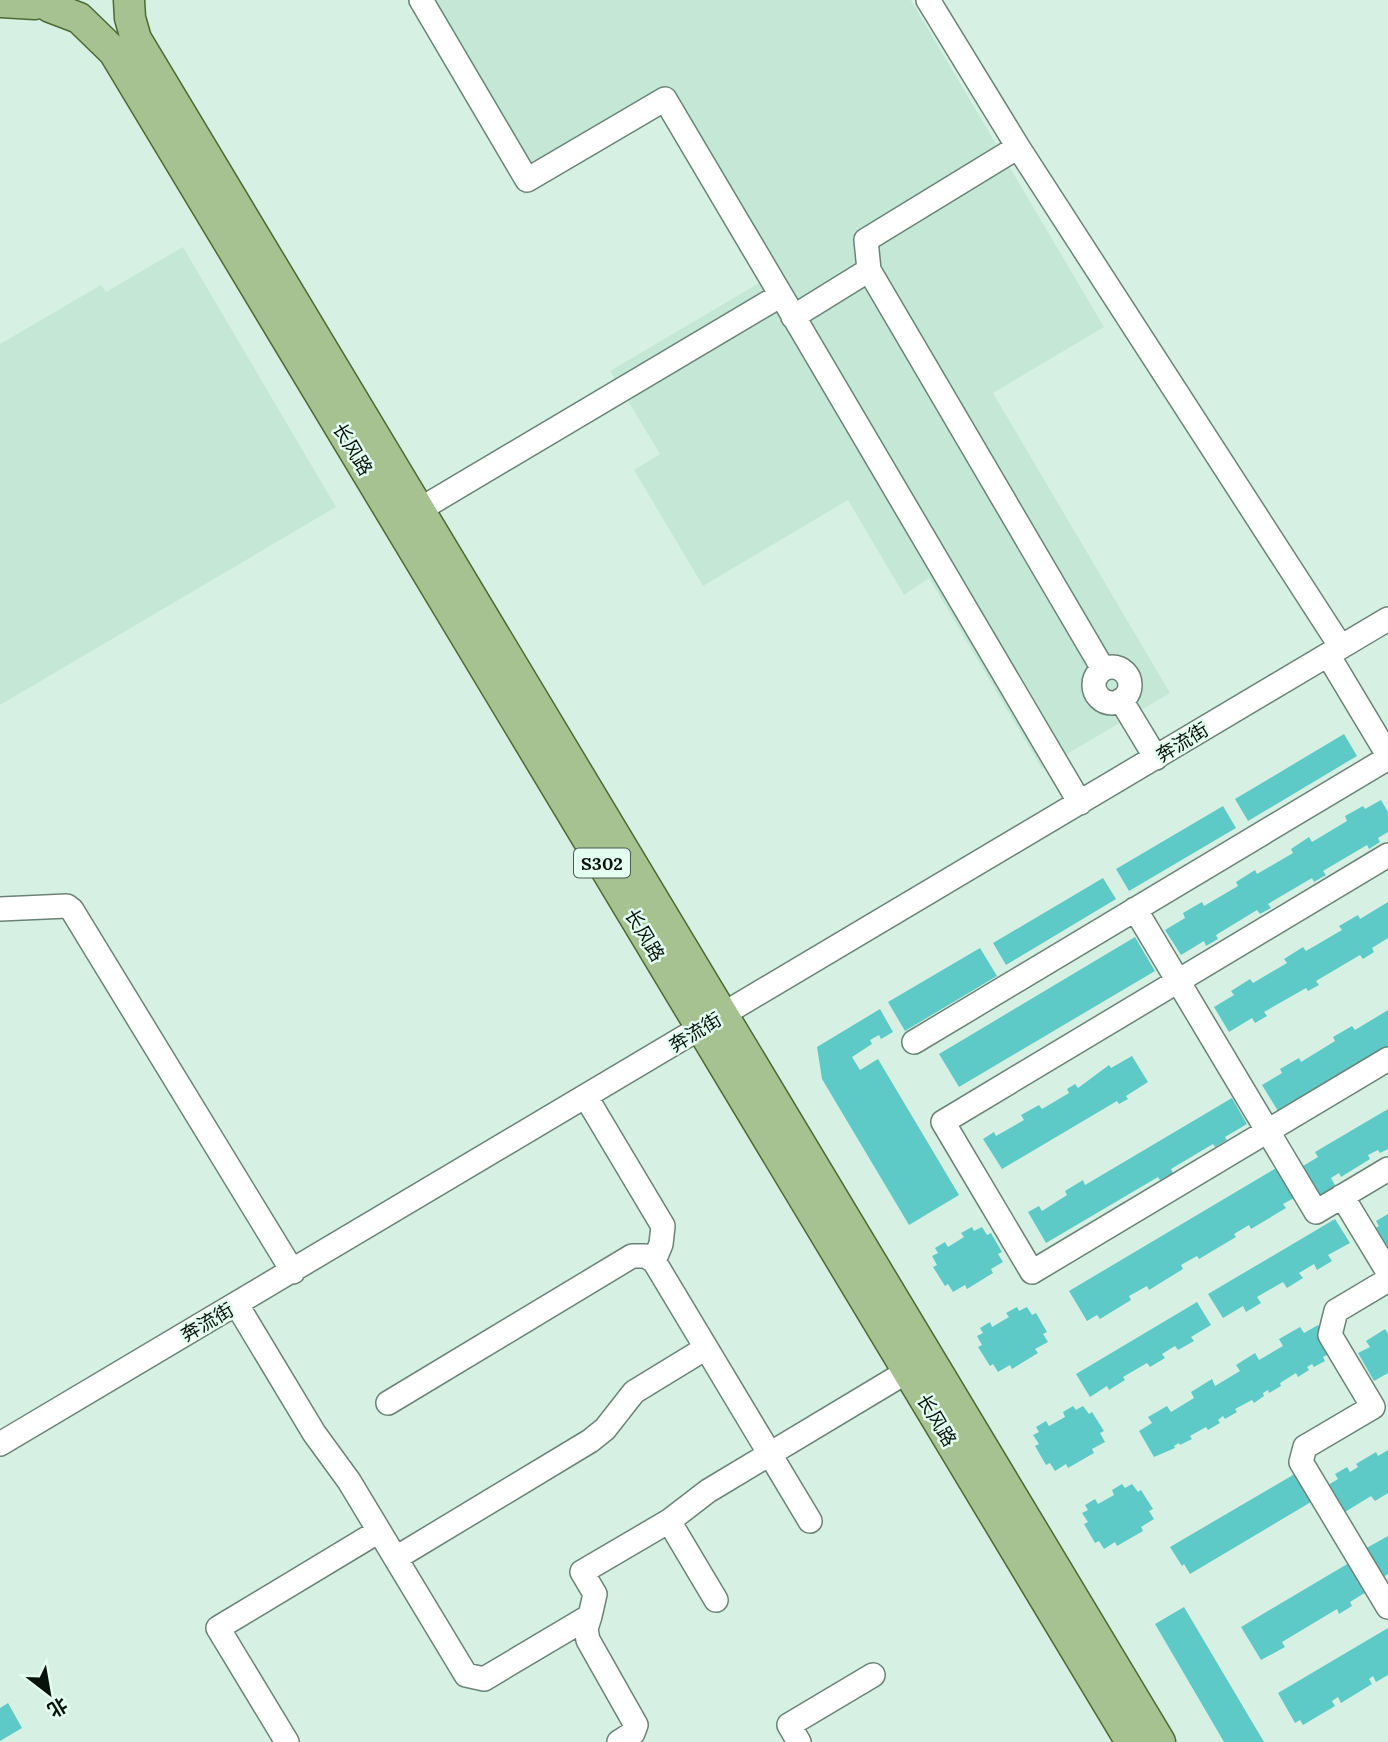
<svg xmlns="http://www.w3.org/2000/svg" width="1388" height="1742" font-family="Lora,'Noto Sans SC',serif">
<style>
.built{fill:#c5e8d6}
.building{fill:#5ecac8}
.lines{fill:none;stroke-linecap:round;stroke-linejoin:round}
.minor-casing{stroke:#6b8377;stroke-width:26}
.major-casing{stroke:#4a6a33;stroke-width:33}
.minor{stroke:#fff;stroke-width:23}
.major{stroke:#a7c291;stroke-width:30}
.labels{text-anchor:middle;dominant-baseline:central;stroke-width:5;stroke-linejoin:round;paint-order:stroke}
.shield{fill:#e3fef0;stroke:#4a5951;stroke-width:2}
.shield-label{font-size:18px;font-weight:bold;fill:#08120d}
.street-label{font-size:19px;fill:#08120d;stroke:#e3fef0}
</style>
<rect width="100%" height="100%" fill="#d6f1e3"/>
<path class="built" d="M 409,0 L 911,0 L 1104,327 L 993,393 L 1170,693 L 1042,769 L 929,578 L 904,595 L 848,500 L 703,586 L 634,470 L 660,454 L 610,371 L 759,283 L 660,115 L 524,195 Z
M 183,247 L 336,507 L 0,705 L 0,344 L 101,285 L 106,292 Z"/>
<path class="building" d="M 1344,734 L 1357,756 L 1248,821 L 1235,799 Z
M 1381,800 L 1388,812 L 1388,832 L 1378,838 L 1380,842 L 1369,849 L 1367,845 L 1323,871 L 1326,875 L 1314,882 L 1312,878 L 1268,904 L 1271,908 L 1260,914 L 1257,910 L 1216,935 L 1218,939 L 1206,946 L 1204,941 L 1181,955 L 1165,930 L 1185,918 L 1183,913 L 1202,902 L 1204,906 L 1238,886 L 1236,882 L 1255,870 L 1257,874 L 1293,853 L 1291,849 L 1309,837 L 1312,842 L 1347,821 L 1345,816 L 1363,806 L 1365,809 Z
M 1223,806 L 1236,828 L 1129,891 L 1116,869 Z
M 1103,878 L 1116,899 L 1006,965 L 993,943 Z
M 1388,902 L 1388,938 L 1372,948 L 1374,952 L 1363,959 L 1360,955 L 1316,981 L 1319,985 L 1308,991 L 1306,988 L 1264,1012 L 1267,1016 L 1255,1023 L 1252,1018 L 1229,1032 L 1214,1007 L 1234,995 L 1231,991 L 1250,979 L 1253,983 L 1287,963 L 1284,959 L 1303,947 L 1306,951 L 1342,930 L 1339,926 L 1358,915 L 1360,919 Z
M 1135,937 L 1155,971 L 959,1087 L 939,1054 Z
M 980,948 L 997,976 L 905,1031 L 888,1002 Z
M 880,1009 L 893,1032 L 881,1039 L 879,1035 L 870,1040 L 872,1044 L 852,1057 L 860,1070 L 878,1059 L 959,1195 L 909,1225 L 822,1079 L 817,1047 Z
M 1388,1010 L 1388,1046 L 1365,1059 L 1368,1063 L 1354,1066 L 1313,1091 L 1315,1095 L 1303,1102 L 1301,1097 L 1278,1111 L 1262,1085 L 1282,1073 L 1280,1069 L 1299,1058 L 1301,1062 L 1335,1041 L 1333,1037 L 1352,1026 L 1355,1030 Z
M 1132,1056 L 1148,1082 L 1126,1096 L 1128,1099 L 1119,1104 L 1117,1101 L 1002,1169 L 983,1139 L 994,1132 L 996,1136 L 1024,1120 L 1021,1115 L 1039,1105 L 1042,1109 L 1069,1093 L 1067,1089 L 1075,1084 L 1078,1088 L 1109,1065 L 1111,1068 Z
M 1232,1098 L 1247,1124 L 1225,1137 L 1227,1140 L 1215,1147 L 1213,1144 L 1171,1169 L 1173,1173 L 1160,1180 L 1158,1177 L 1046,1243 L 1028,1212 L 1039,1206 L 1042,1211 L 1067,1195 L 1065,1191 L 1083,1180 L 1085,1185 Z
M 1388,1109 L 1388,1149 L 1380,1153 L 1378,1150 L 1368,1155 L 1370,1159 L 1341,1177 L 1339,1173 L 1331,1178 L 1336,1187 L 1321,1196 L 1303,1166 L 1318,1157 L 1315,1152 Z
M 1276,1168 L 1294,1198 L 1283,1204 L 1286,1208 L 1251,1229 L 1249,1225 L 1234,1234 L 1236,1237 L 1199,1259 L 1197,1256 L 1181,1265 L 1183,1269 L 1149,1290 L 1147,1286 L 1129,1296 L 1131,1300 L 1100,1319 L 1097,1315 L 1087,1321 L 1069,1291 Z
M 1388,1214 L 1388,1257 L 1368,1232 L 1379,1226 L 1376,1221 Z
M 1335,1219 L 1350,1243 L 1328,1255 L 1332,1261 L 1317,1270 L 1314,1264 L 1299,1273 L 1303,1278 L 1287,1288 L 1283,1282 L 1257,1297 L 1261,1303 L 1246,1312 L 1243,1306 L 1223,1318 L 1208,1294 Z
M 972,1227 L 974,1231 L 982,1227 L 987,1235 L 991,1233 L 1002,1252 L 998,1254 L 1003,1262 L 991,1269 L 993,1273 L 967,1289 L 965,1285 L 953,1292 L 948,1284 L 945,1286 L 933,1267 L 937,1265 L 932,1256 L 938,1253 L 935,1248 L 945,1242 L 948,1247 L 964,1237 L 961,1233 Z
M 1197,1302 L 1211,1325 L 1191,1337 L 1194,1341 L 1178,1350 L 1175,1346 L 1162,1354 L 1165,1358 L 1150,1367 L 1147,1363 L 1123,1377 L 1125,1380 L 1109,1390 L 1107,1386 L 1090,1397 L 1076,1374 Z
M 1017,1307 L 1019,1311 L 1027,1307 L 1032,1315 L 1036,1313 L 1047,1332 L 1043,1334 L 1048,1342 L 1035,1349 L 1038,1353 L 1012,1369 L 1010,1365 L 998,1372 L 993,1364 L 990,1366 L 978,1347 L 982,1345 L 977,1336 L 983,1333 L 980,1328 L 990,1322 L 992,1327 L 1009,1317 L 1006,1313 Z
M 1318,1325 L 1334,1351 L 1323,1357 L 1325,1361 L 1314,1367 L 1312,1364 L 1307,1367 L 1309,1370 L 1298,1377 L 1296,1373 L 1280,1383 L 1281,1386 L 1269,1393 L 1268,1390 L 1263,1393 L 1264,1396 L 1254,1403 L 1252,1400 L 1235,1409 L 1237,1412 L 1225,1419 L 1223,1416 L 1218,1420 L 1220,1423 L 1208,1430 L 1206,1427 L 1190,1436 L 1192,1439 L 1180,1445 L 1179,1443 L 1174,1446 L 1175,1448 L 1154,1457 L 1139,1431 L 1152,1423 L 1148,1417 L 1167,1406 L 1171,1412 L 1194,1398 L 1191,1392 L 1212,1379 L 1215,1386 L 1240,1371 L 1236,1365 L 1255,1353 L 1259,1360 L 1283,1346 L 1279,1339 L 1300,1327 L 1304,1333 Z
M 1385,1329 L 1388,1334 L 1388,1373 L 1374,1381 L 1358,1353 L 1370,1347 L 1366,1341 Z
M 1073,1406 L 1076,1410 L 1083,1406 L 1089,1414 L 1092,1412 L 1104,1431 L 1100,1433 L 1105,1442 L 1092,1449 L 1094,1453 L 1068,1468 L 1066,1464 L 1055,1471 L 1050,1463 L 1046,1465 L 1035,1446 L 1039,1444 L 1033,1435 L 1039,1432 L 1036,1427 L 1046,1421 L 1049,1426 L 1065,1417 L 1063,1412 Z
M 1388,1450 L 1388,1493 L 1375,1501 L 1371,1496 L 1345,1512 L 1328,1485 L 1338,1479 L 1335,1474 L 1347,1467 L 1350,1472 L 1358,1467 L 1356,1464 L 1376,1452 L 1378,1456 Z
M 1298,1472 L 1308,1491 L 1305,1492 L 1311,1502 L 1190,1574 L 1184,1564 L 1182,1566 L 1170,1547 Z
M 1122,1484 L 1125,1488 L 1132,1484 L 1138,1492 L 1141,1490 L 1153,1509 L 1149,1511 L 1154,1519 L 1141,1527 L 1143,1531 L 1117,1546 L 1115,1542 L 1104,1549 L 1099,1541 L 1095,1543 L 1084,1524 L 1088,1522 L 1082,1513 L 1088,1510 L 1085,1505 L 1095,1499 L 1098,1504 L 1114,1495 L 1112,1490 Z
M 1388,1536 L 1388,1574 L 1380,1579 L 1363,1550 Z
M 1354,1560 L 1371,1589 L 1350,1602 L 1352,1606 L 1339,1614 L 1337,1609 L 1282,1642 L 1285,1647 L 1261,1660 L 1241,1627 Z
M 1184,1607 L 1264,1742 L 1224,1742 L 1155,1624 Z
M 1388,1628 L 1388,1675 L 1376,1682 L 1373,1676 L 1369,1679 L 1372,1684 L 1341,1703 L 1338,1697 L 1332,1701 L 1335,1706 L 1303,1725 L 1300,1720 L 1295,1723 L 1278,1693 Z
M 8,1703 L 22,1728 L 0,1741 L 0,1708 Z"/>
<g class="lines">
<defs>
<path id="minor" d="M 421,0 L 527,180 L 665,99 L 781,295
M 928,0 L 1018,147 L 1341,647
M 869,270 L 1103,669
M 793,317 L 869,270 L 866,240 L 1018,147
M 419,510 L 781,295 L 1080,803
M 1328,655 L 1388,755
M1094 685a18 18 0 1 1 36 0a18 18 0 1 1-36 0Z
M 1121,700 L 1156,758
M 1388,855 L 943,1122 L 1032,1272 L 1388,1059
M 0,909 L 67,906 L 72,910 L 293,1272
M 1135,909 L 1316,1212 L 1388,1169
M 914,1042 L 1388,758
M 586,1097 L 663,1226 L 661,1244 L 654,1261
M 1342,1196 L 1388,1272
M 1388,1280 L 1336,1311 L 1330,1335 L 1373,1407 L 1305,1447 L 1301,1462 L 1388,1607
M 237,1305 L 314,1433 L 349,1481 L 466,1675 L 484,1679 L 590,1616 L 595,1594 L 582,1572 L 669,1521 L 708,1491 L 908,1371
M 388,1403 L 632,1256 L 645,1256 L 654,1261 L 810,1521
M 0,1444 L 1388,619
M 669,1521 L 716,1600
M 396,1558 L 590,1441 L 605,1429 L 634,1392 L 706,1348
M 590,1616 L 586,1629 L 588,1640 L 636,1725 L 633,1733 L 619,1742
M 287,1742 L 218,1628 L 379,1531
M 799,1742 L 789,1725 L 873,1675"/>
<path id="major" d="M 129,0 L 130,18 L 136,39 L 1160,1742
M 0,2 L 35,4
M 50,7 L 79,18 L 114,52 L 1131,1742"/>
</defs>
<use href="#minor" class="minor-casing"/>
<use href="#major" class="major-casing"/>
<use href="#minor" class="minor"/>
<use href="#major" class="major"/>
</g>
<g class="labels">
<rect class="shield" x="574" y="848.5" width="56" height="29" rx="5"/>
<g class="shield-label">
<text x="602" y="863">S302</text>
</g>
<g class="street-label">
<text transform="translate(353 449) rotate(59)">长风路</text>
<text transform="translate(1182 742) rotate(-31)">奔流街</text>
<text transform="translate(645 935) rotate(59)">长风路</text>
<text transform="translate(695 1032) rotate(-31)">奔流街</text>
<text transform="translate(207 1322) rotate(-30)">奔流街</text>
<text transform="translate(937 1420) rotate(59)">长风路</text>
</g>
</g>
<g transform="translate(49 1693) rotate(149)" stroke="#e3fef0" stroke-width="5" paint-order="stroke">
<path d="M0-5L12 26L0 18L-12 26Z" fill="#08120d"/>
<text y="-10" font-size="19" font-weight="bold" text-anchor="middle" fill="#08120d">北</text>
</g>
</svg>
